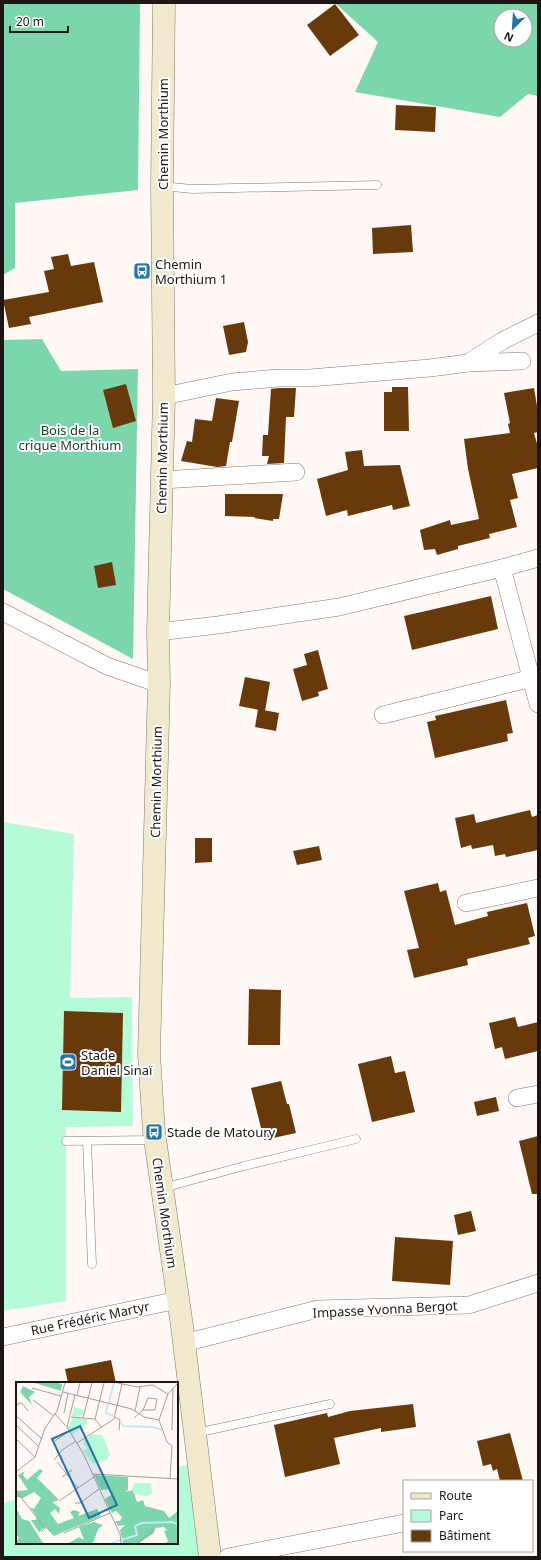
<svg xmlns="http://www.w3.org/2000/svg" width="541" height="1560" font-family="'Noto Sans',sans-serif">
  <rect width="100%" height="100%" fill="#fff8f5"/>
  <!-- green -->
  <g fill="#b5fbd8">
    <polygon points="3,822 74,834 70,998 132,997 133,1126 66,1127 66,1301 3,1311"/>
    <polygon points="192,1464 201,1557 3,1557 3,1503 17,1499 17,1543 177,1543 177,1467"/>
  </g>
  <!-- forest -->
  <g fill="#7bd7ab" fill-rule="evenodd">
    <polygon points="3,3 140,3 138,190 15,203 15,268 3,275"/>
    <path d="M335 3H538V96L528 94 500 117 355 92 378 42ZM501 16H525V40H501Z"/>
    <polygon points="42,339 61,371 138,369 133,659 3,589 3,340"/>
  </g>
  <!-- building -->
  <g fill="#68390a">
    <polygon points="335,4 359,35 330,56 307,25"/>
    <polygon points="396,105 436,107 435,132 395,130"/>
    <polygon points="411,225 413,252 373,254 372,228"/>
    <polygon points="68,254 71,266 94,262 103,302 29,317 31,324 9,328 3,300 49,292 44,271 54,269 51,257"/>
    <polygon points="244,322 248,342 246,352 229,355 223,326"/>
    <polygon points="126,384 136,421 113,428 103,390"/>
    <polygon points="392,387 408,387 409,431 384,431 384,392 392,392"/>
    <polygon points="279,388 296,388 294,417 286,417 284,463 267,464 269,456 262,456 263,435 268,435 271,389"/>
    <polygon points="534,388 538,412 538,432 534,433 538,447 538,468 512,474 518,498 510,500 517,527 489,534 490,538 458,546 458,549 437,555 435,549 424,550 420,530 450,520 451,525 479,519 468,469 464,439 510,433 508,424 510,423 504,393"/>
    <polygon points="216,398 239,401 232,442 230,442 226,466 217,467 181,461 187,441 192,442 195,419 212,421"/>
    <polygon points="362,450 364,466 400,465 410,506 393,510 392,505 348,516 347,510 326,516 317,479 348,470 345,452"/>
    <polygon points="225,494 283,494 279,519 273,519 273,521 254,518 255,517 225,516"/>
    <polygon points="112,562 116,585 98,588 94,566"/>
    <polygon points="491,596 498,629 412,650 404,616"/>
    <polygon points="318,650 328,689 318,692 319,696 302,701 293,669 307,665 304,654"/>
    <polygon points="245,677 270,682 265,711 239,706"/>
    <polygon points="506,700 513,733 507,734 508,741 435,758 427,722 436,720 435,716"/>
    <polygon points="258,709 279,713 276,731 255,727"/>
    <polygon points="530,810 532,817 538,815 538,850 506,857 505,854 495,856 493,845 472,849 471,845 461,848 455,818 474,814 476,823"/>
    <polygon points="195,838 212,838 212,862 195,863"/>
    <polygon points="319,846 322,860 297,865 293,851"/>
    <polygon points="438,883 440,892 446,890 455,925 488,916 487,912 527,903 535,936 528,938 530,944 467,959 468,965 414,978 407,950 419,948 404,891"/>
    <polygon points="249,989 281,990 280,1045 248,1045"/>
    <polygon points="64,1011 123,1013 121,1112 62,1110"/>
    <polygon points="515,1017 518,1027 538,1022 538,1051 505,1059 502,1047 495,1049 489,1023"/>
    <polygon points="391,1056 395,1073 405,1071 415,1112 372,1122 358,1064"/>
    <polygon points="281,1081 287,1104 289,1104 296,1133 264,1140 251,1088"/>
    <polygon points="496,1097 499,1111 477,1116 474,1102"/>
    <polygon points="538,1136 538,1194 532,1194 519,1141"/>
    <polygon points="471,1211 476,1231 458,1235 454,1215"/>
    <polygon points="395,1237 453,1241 450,1285 392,1281"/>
    <polygon points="111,1360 116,1383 68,1383 65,1369"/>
    <polygon points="413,1404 416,1427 381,1432 381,1428 334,1438 340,1464 285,1477 274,1425 327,1413 328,1417 350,1411"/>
    <polygon points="510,1433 523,1481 500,1481 497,1469 493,1471 491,1464 483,1466 477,1441"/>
  </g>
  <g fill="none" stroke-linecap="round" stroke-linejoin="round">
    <!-- lane casing -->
    <g stroke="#847670" stroke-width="9">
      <g id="lane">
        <polyline points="162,186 192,189 377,185"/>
        <polyline points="66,1141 154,1140"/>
        <polyline points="87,1141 92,1264"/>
        <polyline points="163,1188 244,1166 356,1139"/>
        <polyline points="196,1433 330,1404"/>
      </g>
    </g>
    <!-- street casing -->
    <g stroke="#847670" stroke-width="18">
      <g id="street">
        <polyline points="469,363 522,361"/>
        <polyline points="164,396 232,382 279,378 310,378 430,368 468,363 502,341 538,323"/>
        <polyline points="162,480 296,472"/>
        <polyline points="502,568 538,704"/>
        <polyline points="3,612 107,666 159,684"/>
        <polyline points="158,632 218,625 339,607 502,568 538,558"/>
        <polyline points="383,715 532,678"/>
        <polyline points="466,903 538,888"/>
        <polyline points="517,1098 538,1094"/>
        <polyline points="3,1337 178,1300"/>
        <polyline points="184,1343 318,1309 469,1305 538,1283"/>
        <polyline points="228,1557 404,1523"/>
      </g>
    </g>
    <!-- secondary casing -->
    <g stroke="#847670" stroke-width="23">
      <polyline id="secondary" points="164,3 162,186 164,396 158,632 159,684 149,1054 154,1132 182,1326 210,1557"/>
    </g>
    <!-- lane -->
    <use href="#lane" stroke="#fff" stroke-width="8"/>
    <!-- street -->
    <use href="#street" stroke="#fff" stroke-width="17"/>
    <!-- secondary -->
    <use href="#secondary" stroke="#f1e9ce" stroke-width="22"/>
  </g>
  <!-- icons -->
  <defs>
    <g id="bus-square" transform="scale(0.9)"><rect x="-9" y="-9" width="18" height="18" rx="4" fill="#2475a6" stroke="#fff"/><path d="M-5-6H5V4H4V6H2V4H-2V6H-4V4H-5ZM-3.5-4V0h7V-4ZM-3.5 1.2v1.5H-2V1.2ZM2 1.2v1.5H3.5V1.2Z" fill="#fff"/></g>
    <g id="stadium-square" transform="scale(0.9)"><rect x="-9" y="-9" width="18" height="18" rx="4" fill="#2475a6" stroke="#fff"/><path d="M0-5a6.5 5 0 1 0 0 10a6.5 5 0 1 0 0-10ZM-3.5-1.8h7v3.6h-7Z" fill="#fff"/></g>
  </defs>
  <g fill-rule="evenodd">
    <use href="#bus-square" x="142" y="271"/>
    <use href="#stadium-square" x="68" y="1062"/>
    <use href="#bus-square" x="154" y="1132"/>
  </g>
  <g text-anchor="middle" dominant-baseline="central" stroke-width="4" stroke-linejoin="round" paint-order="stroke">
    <!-- street labels -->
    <g font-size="13" fill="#1c1714" stroke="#fff">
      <text transform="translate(163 134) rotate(-90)">Chemin Morthium</text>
      <text transform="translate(162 458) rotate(-89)">Chemin Morthium</text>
      <text transform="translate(156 782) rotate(-89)">Chemin Morthium</text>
      <text transform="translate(165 1213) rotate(82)">Chemin Morthium</text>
      <text transform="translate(385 1309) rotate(-3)">Impasse Yvonna Bergot</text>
      <text transform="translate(90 1318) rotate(-12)">Rue Frédéric Martyr</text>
    </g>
    <!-- poi labels -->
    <g font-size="13" fill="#1c1714" stroke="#fff" text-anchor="start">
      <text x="155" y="264">Chemin<tspan x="155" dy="15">Morthium 1</tspan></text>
      <text x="81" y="1055">Stade<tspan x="81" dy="15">Daniel Sinaï</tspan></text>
      <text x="167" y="1132">Stade de Matoury</text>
    </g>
    <!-- park labels -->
    <g font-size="13" fill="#153d2b" stroke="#fff">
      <text x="70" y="430">Bois de la<tspan x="70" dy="15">crique Morthium</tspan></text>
    </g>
  </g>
  <!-- overview -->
  <g transform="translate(16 1382)">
    <rect width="162" height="162" fill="#fff8f5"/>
    <path d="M58 25 68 28 67 32 62 35 56 34ZM56 36 72 37 70 42 56 53 52 46ZM77 52 86 53 94 72 91 78 77 82 67 69 71 67 67 58ZM118 101H135L136 112 131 114 122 113 116 107Z" fill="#b5fbd8"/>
    <path d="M19 1H43L46 2 45 9ZM7 4 19 10 13 15 16 23 4 10ZM24 87 27 89 21 96 43 118 36 120 44 126 43 132 39 127 34 131 42 142 58 136 54 130 58 128 64 130 62 134 81 127 85 134 38 154 29 145 23 150 15 138H20L21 135 14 125 18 127 25 116 18 110 7 116 0 115V106L2 109 12 108 2 93 9 89 7 93 11 98ZM78 93 112 95V108L109 110 117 108 121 120 127 118 129 124 148 129 153 136 162 129V161H150L152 159 148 149 151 148 148 145 139 146 138 151 123 161H107L104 148 109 143 102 144 99 139H104L106 135 100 129 96 131 89 117 95 113V107L85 108ZM0 126 6 137 13 139 27 161H0L3 155 0 153ZM78 140 87 143 82 147 77 161H53L63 155 68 158 63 145Z" fill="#7bd7ab"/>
    <path fill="none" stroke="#c2e7f5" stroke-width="2" d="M93 20 98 1M92 22 90 31 97 34M105 41 108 44 137 45 146 48M96 161 121 153 119 144 126 141 157 140 162 143"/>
    <path fill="none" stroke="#a49e9b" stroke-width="1" d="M102 1 121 5 137 3 152 12M16 6 45 14M47 10 116 27 128 35 143 38 151 60 156 64M61 13 64 1M17 18 38 34M0 25 3 21H6L12 29M119 29 124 5M48 31 52 11M39 32 51 45 68 73 104 152 105 161M0 34 25 56M55 35 79 37M99 35 104 38 103 48M67 36 76 1M118 36 127 28 132 16 141 17 139 28H127M143 38 152 12 161 2M0 43 23 65M51 45 59 13M86 46 79 37 88 1M156 48 157 6M0 57 19 75M39 59 53 49M61 61 98 37 106 2M38 78 46 68 60 59M41 80 62 106M0 90 19 75 29 46 41 29 49 1M77 92 162 97M46 95 56 88M154 96 156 64M0 109 29 146 25 150M43 119 78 95M59 121H64L83 107M48 151 94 131M121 161 139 147"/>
    <path fill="#2475a6" fill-opacity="0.15" stroke="#2475a6" stroke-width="2" d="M64 44 101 123 73 136 36 57Z"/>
    <rect width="162" height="162" fill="none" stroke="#1c1714" stroke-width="2"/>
  </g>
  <!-- border -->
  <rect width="541" height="1560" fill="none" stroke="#1c1714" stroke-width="8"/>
  <!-- legend -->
  <rect x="403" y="1480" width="130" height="72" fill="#ffffff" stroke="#a4a2a1"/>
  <rect x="411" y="1493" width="20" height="6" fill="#f1e9ce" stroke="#a4a2a1"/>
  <text x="439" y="1500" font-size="12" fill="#1c1714">Route</text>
  <rect x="411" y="1510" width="20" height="12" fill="#b5fbd8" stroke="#a4a2a1"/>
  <text x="439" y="1520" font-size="12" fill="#1c1714">Parc</text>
  <rect x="411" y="1530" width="20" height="12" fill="#68390a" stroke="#a4a2a1"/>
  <text x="439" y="1540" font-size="12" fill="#1c1714">Bâtiment</text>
  <!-- north arrow -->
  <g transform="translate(513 28) rotate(205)"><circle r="19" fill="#ffffff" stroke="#a4a2a1"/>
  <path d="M0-3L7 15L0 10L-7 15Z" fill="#2475a6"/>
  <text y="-6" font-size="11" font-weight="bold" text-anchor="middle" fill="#1c1714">N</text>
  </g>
  <!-- scale -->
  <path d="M10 26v6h58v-6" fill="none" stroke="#1c1714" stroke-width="2"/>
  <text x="16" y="26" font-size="12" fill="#1c1714" stroke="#ffffff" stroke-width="3" paint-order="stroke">20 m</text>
</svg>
